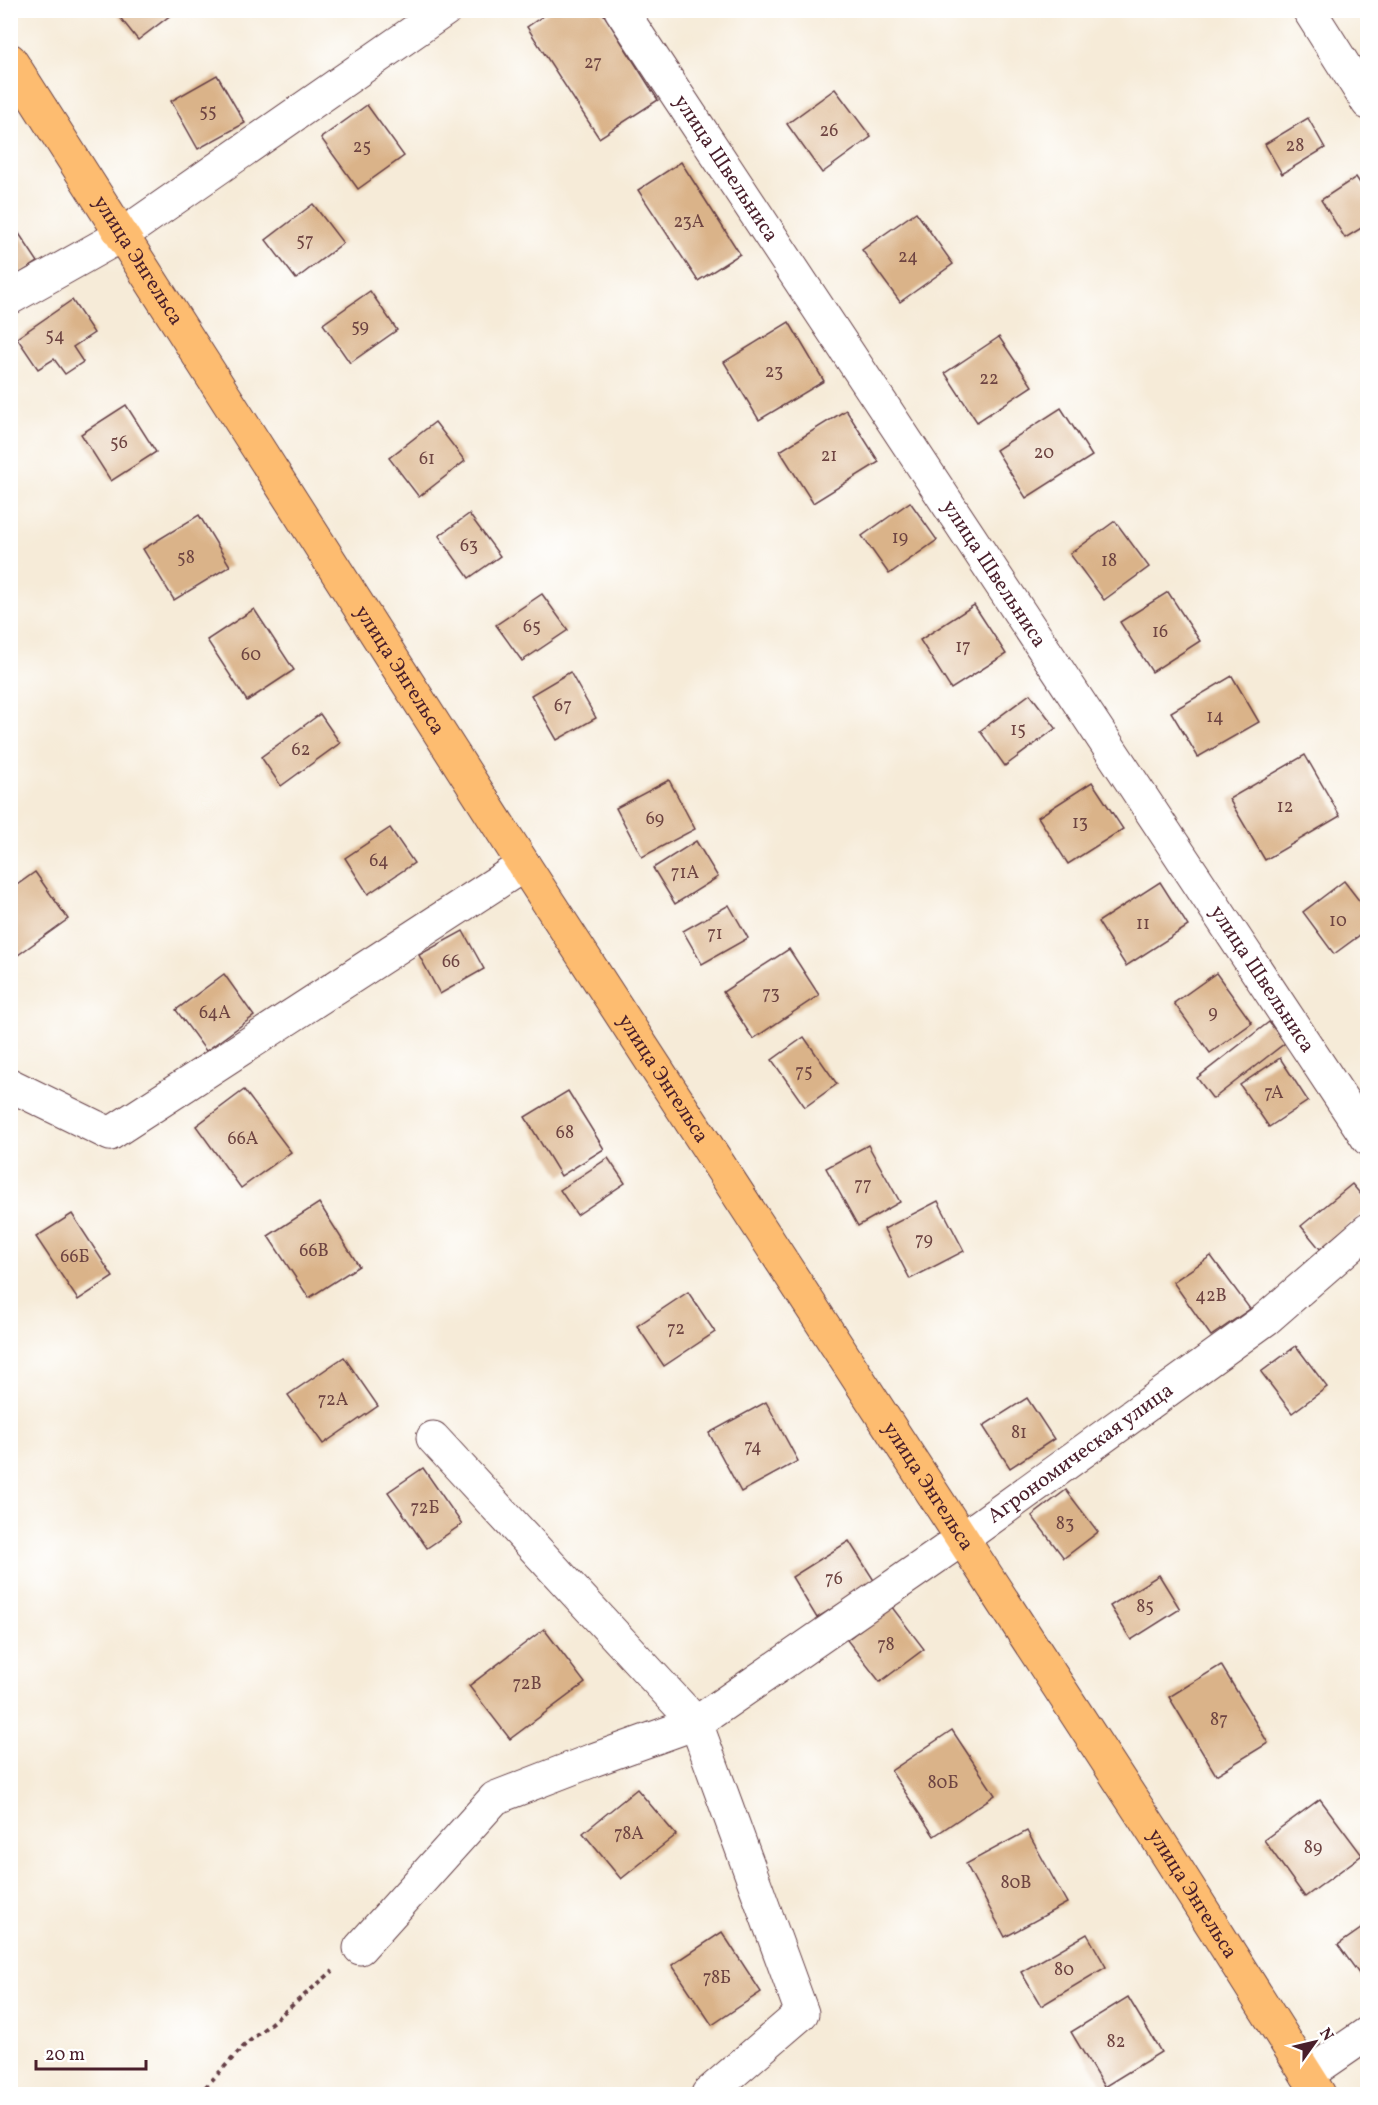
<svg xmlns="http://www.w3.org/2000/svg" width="1378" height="2105" font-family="Vollkorn,serif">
  <rect width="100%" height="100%" fill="#fff"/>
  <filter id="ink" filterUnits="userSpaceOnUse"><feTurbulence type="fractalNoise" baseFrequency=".0167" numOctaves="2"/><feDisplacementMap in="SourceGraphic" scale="12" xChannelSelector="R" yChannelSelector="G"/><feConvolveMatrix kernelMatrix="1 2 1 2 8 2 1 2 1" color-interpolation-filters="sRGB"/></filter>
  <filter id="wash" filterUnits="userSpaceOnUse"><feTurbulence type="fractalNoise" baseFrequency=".008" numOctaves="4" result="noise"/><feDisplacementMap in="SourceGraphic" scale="24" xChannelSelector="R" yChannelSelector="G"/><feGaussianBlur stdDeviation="1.35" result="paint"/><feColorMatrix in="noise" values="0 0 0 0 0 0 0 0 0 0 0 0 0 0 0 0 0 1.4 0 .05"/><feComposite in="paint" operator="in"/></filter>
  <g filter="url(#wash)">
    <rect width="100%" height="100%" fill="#f6ebd8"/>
    <g id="blocks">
      <!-- building -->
      <g fill="#dab389">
        <polygon points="114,10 169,10 172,14 138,40"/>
        <polygon points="552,10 601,10 658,100 599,138 527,27"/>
        <polygon points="217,75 245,123 198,149 171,101"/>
        <polygon points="835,89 871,137 822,173 787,124"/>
        <polygon points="367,105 404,156 358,189 321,138"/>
        <polygon points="1308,118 1325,148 1282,174 1265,144"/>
        <polygon points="681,162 740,254 698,281 638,190"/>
        <polygon points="1356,177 1368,195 1368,224 1345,238 1321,200"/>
        <polygon points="313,204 343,243 296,279 266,240"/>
        <polygon points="916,212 953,264 900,302 862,250"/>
        <polygon points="10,220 38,262 10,280"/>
        <polygon points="370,291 397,330 350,363 323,324"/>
        <polygon points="72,300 94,333 73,347 83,362 65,374 54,359 38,369 17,338"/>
        <polygon points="789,322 824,381 759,420 724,362"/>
        <polygon points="999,337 1032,386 977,422 945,373"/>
        <polygon points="126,405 156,452 111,481 81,434"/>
        <polygon points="1061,408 1092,456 1026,498 996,450"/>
        <polygon points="846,410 879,462 813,503 780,451"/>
        <polygon points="435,422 465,461 419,497 389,458"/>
        <polygon points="910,502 937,540 889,574 862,536"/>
        <polygon points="469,514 500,556 469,578 439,536"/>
        <polygon points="199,515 230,566 174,600 143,549"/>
        <polygon points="1115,521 1149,567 1104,600 1070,554"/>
        <polygon points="1168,592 1200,641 1152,672 1120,622"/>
        <polygon points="542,594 568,630 522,661 496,625"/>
        <polygon points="974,605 1006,654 951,689 920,640"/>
        <polygon points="254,609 294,670 247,701 207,640"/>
        <polygon points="570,672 596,718 557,740 531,695"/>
        <polygon points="1232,676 1259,722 1198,757 1171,712"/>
        <polygon points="1030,694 1056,728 1005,766 980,731"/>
        <polygon points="320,714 340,743 281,786 261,757"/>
        <polygon points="1305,755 1340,816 1265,860 1229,799"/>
        <polygon points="669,780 695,829 642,857 616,808"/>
        <polygon points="1092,782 1123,829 1068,864 1038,817"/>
        <polygon points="390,828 414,863 368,894 345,858"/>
        <polygon points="696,841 718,877 675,904 653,868"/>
        <polygon points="35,872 68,919 18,955 10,944 10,890"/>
        <polygon points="1344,881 1368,912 1368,929 1334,954 1303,912"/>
        <polygon points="1160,882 1188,926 1126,966 1098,922"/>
        <polygon points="729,905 748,938 702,964 683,931"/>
        <polygon points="463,931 484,969 440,994 419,955"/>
        <polygon points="789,949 819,995 753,1039 723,992"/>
        <polygon points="1216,973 1252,1023 1210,1053 1174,1003"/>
        <polygon points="224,974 254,1016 206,1051 176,1010"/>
        <polygon points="1269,1022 1285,1043 1213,1099 1197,1078"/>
        <polygon points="804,1037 837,1084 805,1107 772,1060"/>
        <polygon points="1280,1058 1308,1101 1269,1127 1240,1085"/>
        <polygon points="244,1090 291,1152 241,1188 196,1126"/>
        <polygon points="568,1091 604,1149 561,1176 525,1117"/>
        <polygon points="868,1145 900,1202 858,1226 826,1168"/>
        <polygon points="608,1158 625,1183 577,1215 560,1190"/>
        <polygon points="1352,1184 1368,1203 1368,1209 1320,1249 1301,1226"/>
        <polygon points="938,1201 964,1251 910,1279 884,1229"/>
        <polygon points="319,1203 359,1266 309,1298 268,1236"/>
        <polygon points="72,1214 113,1277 78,1300 36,1237"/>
        <polygon points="1211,1256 1250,1309 1211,1336 1173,1282"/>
        <polygon points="688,1292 715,1332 664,1366 637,1326"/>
        <polygon points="1296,1346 1327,1387 1292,1413 1261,1372"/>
        <polygon points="344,1357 378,1406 323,1444 288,1395"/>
        <polygon points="1027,1398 1054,1439 1010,1468 983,1426"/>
        <polygon points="766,1402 798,1461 741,1492 709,1433"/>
        <polygon points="423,1468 462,1524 427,1548 388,1492"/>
        <polygon points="1066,1490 1098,1532 1064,1558 1032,1516"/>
        <polygon points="849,1541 875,1582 817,1618 792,1577"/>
        <polygon points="1159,1575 1180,1609 1131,1640 1110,1606"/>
        <polygon points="891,1606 924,1649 880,1682 847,1640"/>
        <polygon points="544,1629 585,1683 510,1739 469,1686"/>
        <polygon points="1221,1665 1268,1743 1216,1775 1169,1697"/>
        <polygon points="952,1730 995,1795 934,1836 891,1771"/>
        <polygon points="637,1789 676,1835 621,1879 583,1833"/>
        <polygon points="1320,1799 1362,1855 1305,1897 1264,1840"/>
        <polygon points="1027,1831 1067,1903 1005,1937 966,1864"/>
        <polygon points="1368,1924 1368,1986 1338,1945"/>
        <polygon points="722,1932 761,1992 712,2025 672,1965"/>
        <polygon points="1087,1934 1106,1967 1041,2006 1021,1972"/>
        <polygon points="1128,1997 1161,2052 1104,2087 1071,2032"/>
      </g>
    </g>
  </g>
  <g filter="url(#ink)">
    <use href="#blocks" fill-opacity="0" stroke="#643e45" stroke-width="1.5"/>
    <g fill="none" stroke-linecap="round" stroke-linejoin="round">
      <!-- minor casing -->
      <g stroke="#643e45" stroke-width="35">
        <g id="minor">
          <path id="s1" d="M621 10 1368 1139"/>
          <polyline points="1309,10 1368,103"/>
          <polyline points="10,298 122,235 445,10"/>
          <polyline points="10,1085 110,1134 524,865"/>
          <polyline points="433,1438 696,1723 802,2013 708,2094"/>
          <path id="s2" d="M360 1948 495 1798 593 1760 696 1723 962 1539 1266 1319 1368 1230"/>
          <polyline points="1307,2075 1368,2033"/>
        </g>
      </g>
      <!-- major casing -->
      <g stroke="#643e45" stroke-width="35">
        <g id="major">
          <path id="s3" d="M10 60 524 865 1159 1841 1319 2094"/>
        </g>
      </g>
      <!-- path -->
      <polyline stroke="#643e45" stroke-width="4" stroke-dasharray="4.5 4.5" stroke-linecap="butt" points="199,2094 245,2045 333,1971"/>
      <!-- minor -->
      <use href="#minor" stroke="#fff" stroke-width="33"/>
      <!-- major -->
      <use href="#major" stroke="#fdbc70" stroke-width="33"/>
    </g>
  </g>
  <g text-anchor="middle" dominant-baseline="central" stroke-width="4.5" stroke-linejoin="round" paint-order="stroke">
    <!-- number labels -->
    <g font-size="18" fill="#6e4442">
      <text x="593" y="63">27</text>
      <text x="208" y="112">55</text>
      <text x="829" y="131">26</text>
      <text x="1295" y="146">28</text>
      <text x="362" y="147">25</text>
      <text x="689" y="222">23А</text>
      <text x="305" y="241">57</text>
      <text x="908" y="257">24</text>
      <text x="360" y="327">59</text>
      <text x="55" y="336">54</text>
      <text x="774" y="372">23</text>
      <text x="989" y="379">22</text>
      <text x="119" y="443">56</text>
      <text x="1044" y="453">20</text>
      <text x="829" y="456">21</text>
      <text x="427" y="459">61</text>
      <text x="900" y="538">19</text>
      <text x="469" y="546">63</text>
      <text x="186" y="558">58</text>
      <text x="1109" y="561">18</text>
      <text x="532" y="627">65</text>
      <text x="1160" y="632">16</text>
      <text x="963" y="647">17</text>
      <text x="251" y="655">60</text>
      <text x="563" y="706">67</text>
      <text x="1215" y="717">14</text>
      <text x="1018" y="730">15</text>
      <text x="301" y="750">62</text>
      <text x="1285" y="807">12</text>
      <text x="655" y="819">69</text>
      <text x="1080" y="823">13</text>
      <text x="379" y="861">64</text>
      <text x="685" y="873">71А</text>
      <text x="1338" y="921">10</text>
      <text x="1143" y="924">11</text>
      <text x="715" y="934">71</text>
      <text x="451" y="962">66</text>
      <text x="771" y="994">73</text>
      <text x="215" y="1013">64А</text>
      <text x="1213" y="1013">9</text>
      <text x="804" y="1072">75</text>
      <text x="1274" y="1093">7А</text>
      <text x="565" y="1133">68</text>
      <text x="243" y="1139">66А</text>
      <text x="863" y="1185">77</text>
      <text x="924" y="1240">79</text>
      <text x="314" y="1251">66В</text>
      <text x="75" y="1257">66Б</text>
      <text x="1211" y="1296">42В</text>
      <text x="676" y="1329">72</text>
      <text x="333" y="1400">72А</text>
      <text x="1019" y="1433">81</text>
      <text x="753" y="1447">74</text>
      <text x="425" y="1508">72Б</text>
      <text x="1065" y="1524">83</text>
      <text x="834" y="1579">76</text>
      <text x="1145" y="1607">85</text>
      <text x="886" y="1645">78</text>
      <text x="527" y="1684">72В</text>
      <text x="1219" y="1720">87</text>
      <text x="943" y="1783">80Б</text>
      <text x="629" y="1834">78А</text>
      <text x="1313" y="1848">89</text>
      <text x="1016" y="1883">80В</text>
      <text x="1064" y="1970">80</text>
      <text x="717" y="1978">78Б</text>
      <text x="1116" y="2042">82</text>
    </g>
    <!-- street labels -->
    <g font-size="21" fill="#4a1f2b" stroke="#fff">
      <text stroke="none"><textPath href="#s1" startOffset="190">улица Швельниса</textPath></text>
      <text stroke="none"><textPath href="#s3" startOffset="238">улица Энгельса</textPath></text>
      <text stroke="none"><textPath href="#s1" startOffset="676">улица Швельниса</textPath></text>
      <text stroke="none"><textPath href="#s3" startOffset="724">улица Энгельса</textPath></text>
      <text stroke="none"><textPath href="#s1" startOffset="1162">улица Швельниса</textPath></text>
      <text stroke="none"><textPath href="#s3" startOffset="1210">улица Энгельса</textPath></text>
      <text stroke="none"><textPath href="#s2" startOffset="886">Агрономическая улица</textPath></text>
      <text stroke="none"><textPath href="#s3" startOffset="1696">улица Энгельса</textPath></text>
      <text stroke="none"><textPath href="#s3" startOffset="2182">улица Энгельса</textPath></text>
    </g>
  </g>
  <!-- margin -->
  <rect width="1378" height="2105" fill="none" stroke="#fff" stroke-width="36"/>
  <!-- north arrow -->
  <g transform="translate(1315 2042) rotate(56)" stroke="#ffffff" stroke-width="4.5" paint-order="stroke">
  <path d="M0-4.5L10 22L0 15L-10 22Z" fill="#4a1f2b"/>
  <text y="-9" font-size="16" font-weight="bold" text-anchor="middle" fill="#4a1f2b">N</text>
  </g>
  <!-- scale -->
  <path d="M36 2060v9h110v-9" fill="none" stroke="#4a1f2b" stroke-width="3"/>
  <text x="45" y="2060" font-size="18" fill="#4a1f2b" stroke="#ffffff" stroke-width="4.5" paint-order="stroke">20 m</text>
</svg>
